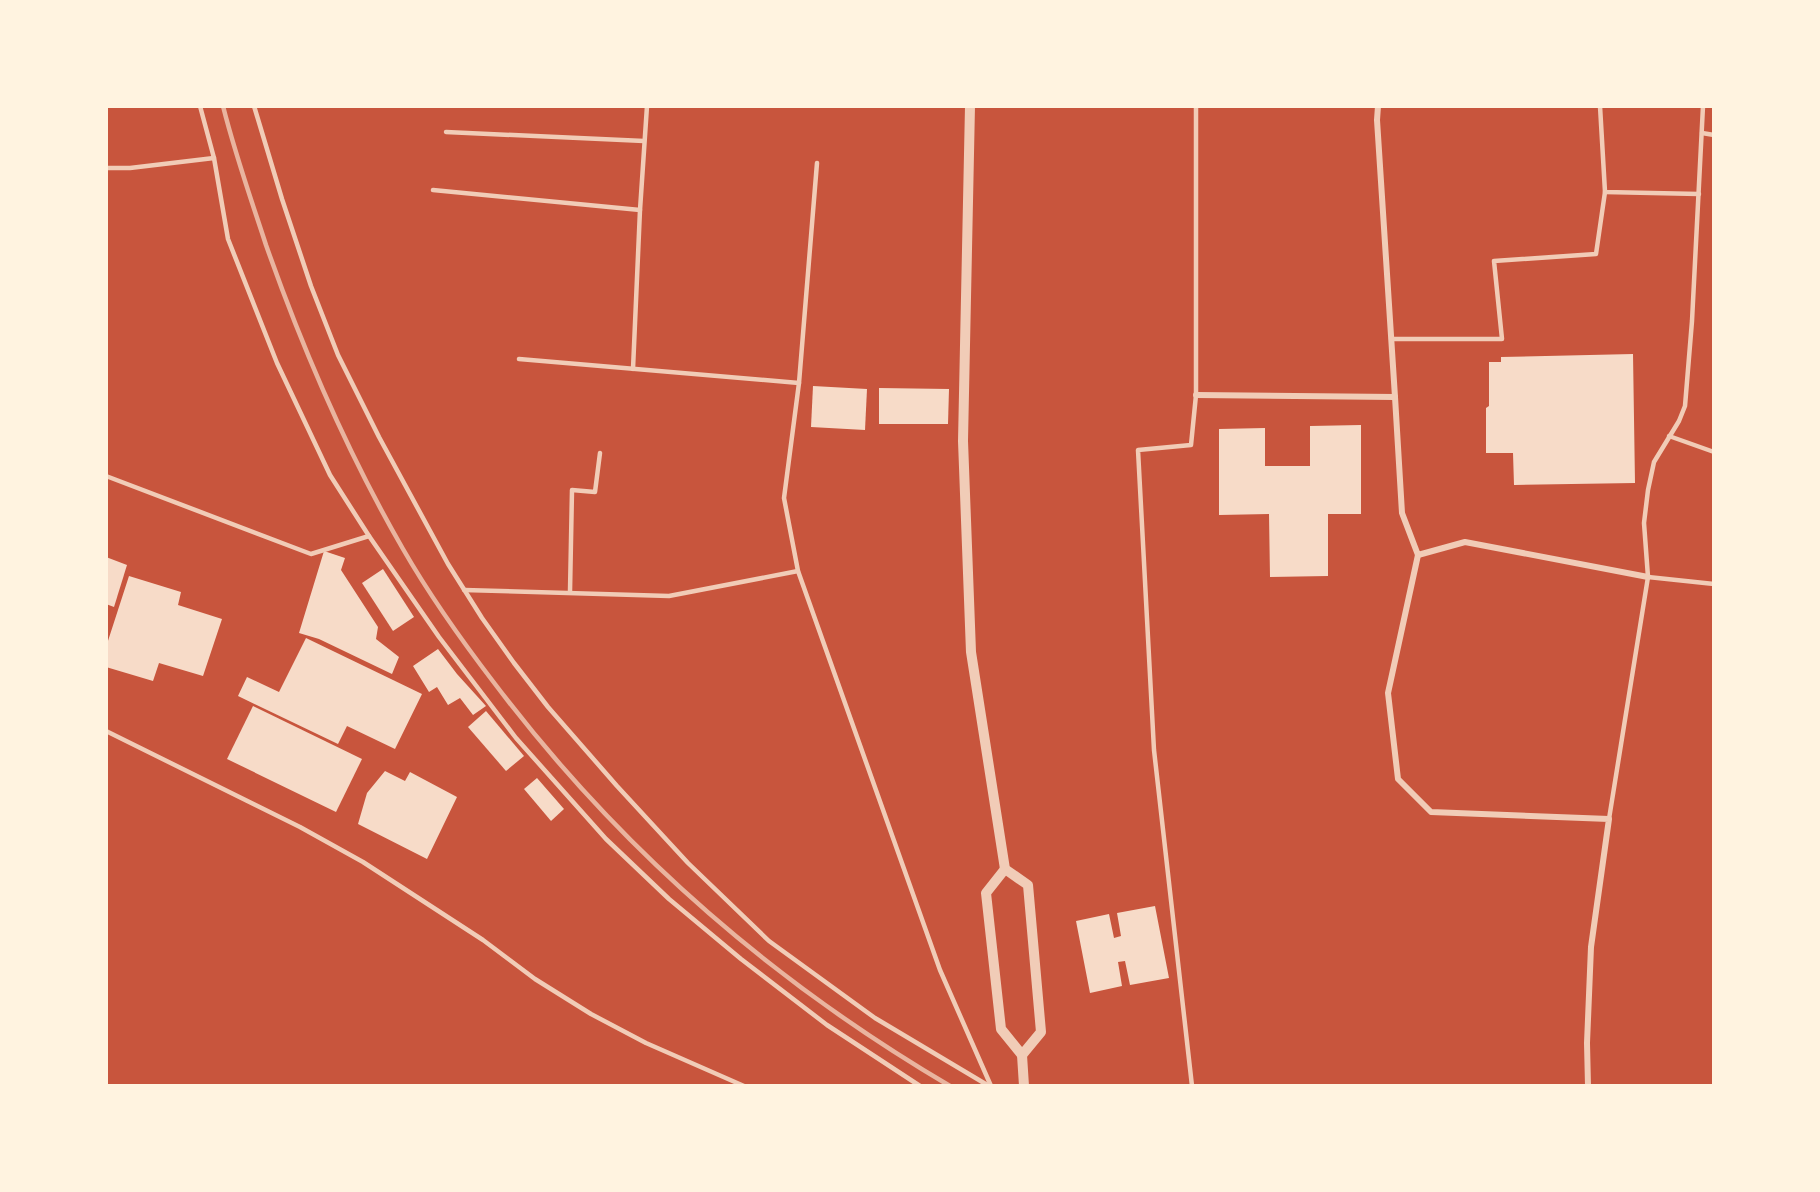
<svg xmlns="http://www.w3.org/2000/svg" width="1820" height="1192" font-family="Helvetica,sans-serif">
  <rect width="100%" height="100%" fill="#c8553d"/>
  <!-- building -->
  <g fill="#f7dbc8">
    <polygon points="1633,354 1635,483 1514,485 1513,453 1486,453 1486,408 1489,406 1489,362 1501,362 1501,357"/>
    <polygon points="813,386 867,389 865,430 811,427"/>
    <polygon points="879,388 949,389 948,424 879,424"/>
    <polygon points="1361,425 1361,514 1328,514 1328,576 1270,577 1269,514 1219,515 1219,429 1265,428 1265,466 1310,466 1310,426"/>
    <polygon points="324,551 345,558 341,570 378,627 376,639 399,657 392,674 319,639 299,633"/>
    <polygon points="106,557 127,565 114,607 106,604"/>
    <polygon points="383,569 414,617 393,631 362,583"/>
    <polygon points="129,576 181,592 178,605 222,619 203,676 159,663 153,681 106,667 106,647"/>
    <polygon points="306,638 422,694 395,749 347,726 338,744 238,696 247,677 279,692"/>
    <polygon points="438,649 457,674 486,706 473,715 460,698 448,705 437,687 429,692 413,666"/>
    <polygon points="253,706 362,759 336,812 227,759"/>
    <polygon points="486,711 524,756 506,771 468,727"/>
    <polygon points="385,771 405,781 410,772 457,797 427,859 358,824 367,793"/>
    <polygon points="537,778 564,809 551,821 524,789"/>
    <polygon points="1155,906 1169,978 1130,985 1125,961 1118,962 1122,986 1090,993 1076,921 1109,914 1114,938 1121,936 1117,913"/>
  </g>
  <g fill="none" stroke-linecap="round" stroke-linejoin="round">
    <!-- service -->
    <g stroke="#f1ccb7" stroke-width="4.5">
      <polyline points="200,106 214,158 228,239 277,363 330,475 369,536 439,637 516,738 606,839 669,899 741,959 827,1025 920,1086"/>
      <polyline points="254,106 282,199 311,286 338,355 379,437 448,564 482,618 514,663 548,707 617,786 688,863 769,941 875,1018 989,1086"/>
      <polyline points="1600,106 1605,192 1699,194"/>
      <polyline points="446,132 644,141"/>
      <polyline points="1702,133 1714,135"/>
      <polyline points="817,163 799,383 784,498 798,571 940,970 991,1086"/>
      <polyline points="106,168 130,168 214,158"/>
      <polyline points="433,190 640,210"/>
      <polyline points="1391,339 1502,339 1494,261 1596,254 1605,192"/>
      <polyline points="519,359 799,383"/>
      <polyline points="633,369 640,210 647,106"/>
      <polyline points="1669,436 1714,452"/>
      <polyline points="106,476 311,554 369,536"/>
      <polyline points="1648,577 1714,584"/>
      <polyline points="464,590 669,596 798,571"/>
      <polyline points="570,592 572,490 595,492 600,453"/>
      <polyline points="106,731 300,827 363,862 483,940 535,979 591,1014 646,1043 744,1086"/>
      <polyline points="1609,819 1648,577 1644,523 1648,490 1654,462 1679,421 1685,406 1692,321 1703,106"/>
      <polyline points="1192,1086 1154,750 1138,450 1191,445 1196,395 1196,106"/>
    </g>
    <!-- minor -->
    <g stroke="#f1ccb7" stroke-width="6">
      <polyline points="1378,106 1377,120 1395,397"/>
      <polyline points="1196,395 1395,397 1402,513 1418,555 1465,542 1648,577"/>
      <polyline points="1418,555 1388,693 1398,779 1431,812 1609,819 1591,947 1587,1043 1588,1086"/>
    </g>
    <!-- tertiary -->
    <g stroke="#f1ccb7" stroke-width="10">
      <polyline points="970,106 963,441 971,652 1005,869 1028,885 1041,1032 1022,1055"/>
      <polyline points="1005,869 986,893 1001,1029 1022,1055 1024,1086"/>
    </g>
    <!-- rail -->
    <path stroke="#e9b49f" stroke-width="4.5" d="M223 106C235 154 251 199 266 245 303 350 347 452 403 549 430 596 462 641 495 684 619 848 773 982 950 1086"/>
  </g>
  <!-- border -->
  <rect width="1820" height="1192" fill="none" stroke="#fff3e0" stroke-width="216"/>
</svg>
